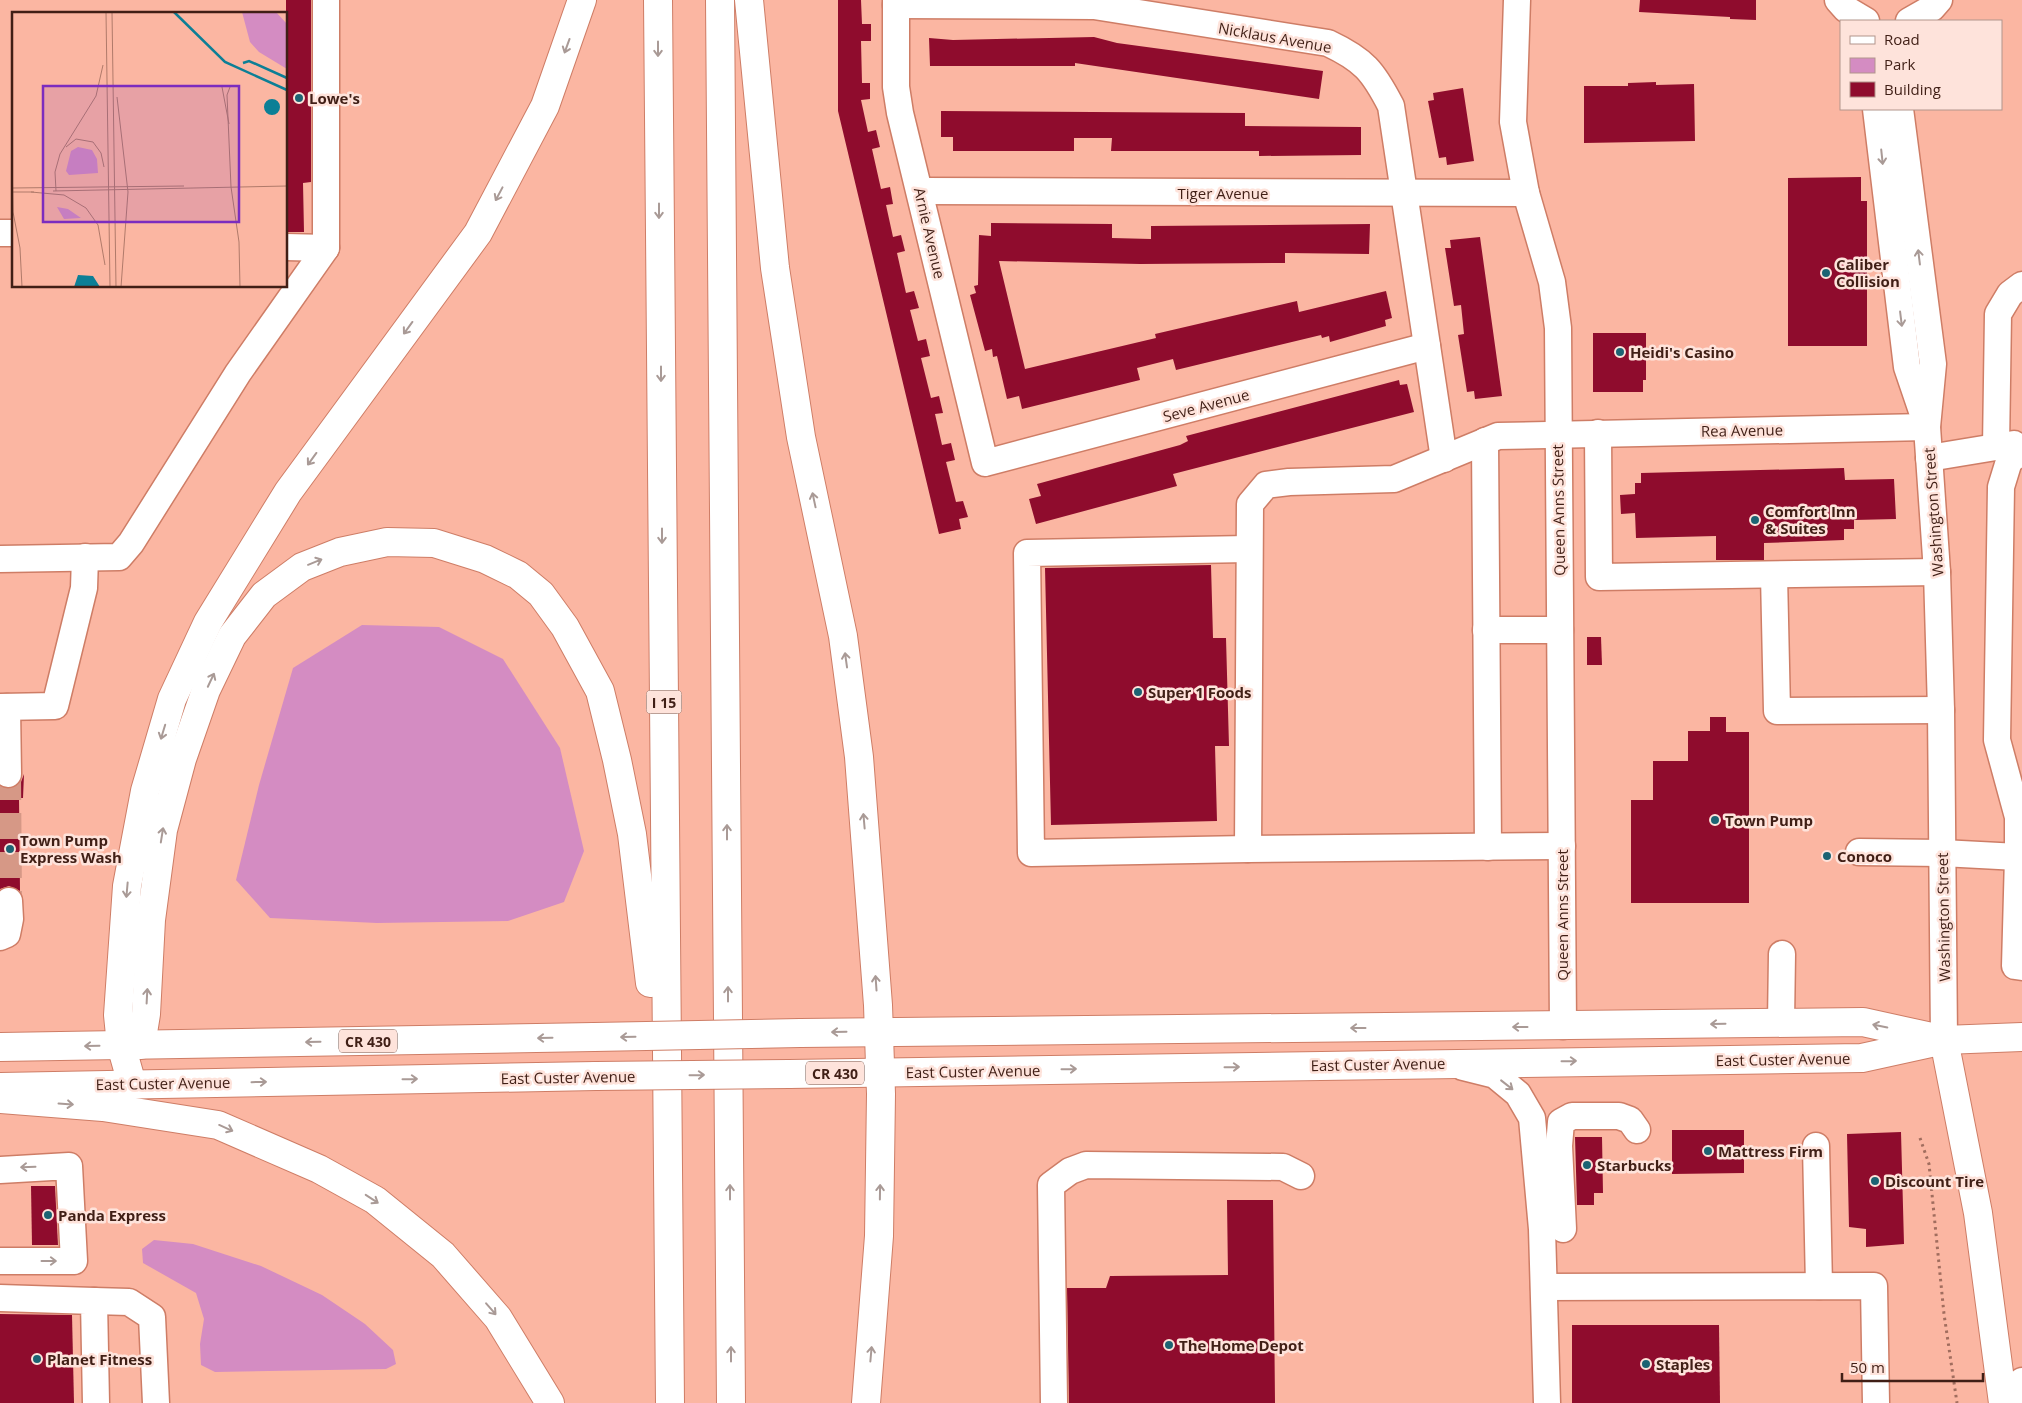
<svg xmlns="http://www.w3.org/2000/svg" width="2022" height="1403" font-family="'Open Sans',sans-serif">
  <rect width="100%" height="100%" fill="#fbb6a2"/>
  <!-- green -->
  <g fill="#d48cc2">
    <polygon points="362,625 439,627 503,659 560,748 584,851 564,902 508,921 377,923 270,918 236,880 259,785 293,668"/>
    <polygon points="154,1240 193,1244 261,1266 322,1295 365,1324 393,1350 396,1364 386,1369 215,1372 201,1365 200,1344 204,1319 196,1293 143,1263 142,1249"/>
  </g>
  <!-- building -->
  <g fill="#8f0c2d">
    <polygon points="286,0 311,0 311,182 303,183 304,232 286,232"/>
    <polygon points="838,0 861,0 862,24 871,24 871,41 861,41 862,83 870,83 870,99 861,100 868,132 876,130 880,147 872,149 881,189 890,187 893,204 886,205 893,237 901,235 905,251 897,253 906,293 914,291 919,308 910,310 918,341 926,339 930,356 921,358 931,398 939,396 943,413 935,414 942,445 951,443 955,460 946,462 956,502 963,501 968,517 959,519 961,529 939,534 838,111"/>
    <polygon points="1640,0 1756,0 1756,20 1730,19 1730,17 1639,12"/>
    <polygon points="1094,37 1117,43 1323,71 1319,99 1075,63 1075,66 930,66 929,38 953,40"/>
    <polygon points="1656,82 1656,85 1694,84 1695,141 1584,143 1584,86 1628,86 1628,83"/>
    <polygon points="1463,88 1474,161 1447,165 1446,157 1439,158 1428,101 1434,100 1433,93"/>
    <polygon points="941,111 1245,113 1245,126 1361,127 1361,155 1259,156 1259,151 1111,151 1112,138 1074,138 1074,151 953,151 953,137 941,137"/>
    <polygon points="1861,177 1861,201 1867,201 1867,346 1788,346 1788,178"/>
    <polygon points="991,223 1112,224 1112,238 1151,239 1151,226 1370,224 1369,254 1285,253 1285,263 1140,264 999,261 1025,369 1156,338 1155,334 1297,301 1299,312 1386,291 1392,318 1385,320 1386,326 1330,342 1329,336 1322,338 1321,335 1176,370 1173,359 1137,368 1140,380 1022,409 1019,396 1007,399 997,356 993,357 992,349 985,351 970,295 976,293 974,286 978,285 979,235 991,236"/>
    <polygon points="1480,237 1502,396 1475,399 1474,391 1467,392 1458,335 1464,334 1461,305 1454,306 1445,248 1451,248 1450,240"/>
    <polygon points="1593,333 1646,333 1646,380 1643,380 1643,392 1593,392"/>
    <polygon points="1399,380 1400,385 1407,384 1414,412 1173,474 1177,486 1036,524 1029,499 1041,496 1037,484 1180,445 1188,441 1186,436"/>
    <polygon points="1844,468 1845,480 1894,479 1896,519 1854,520 1854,529 1844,529 1844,540 1764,543 1764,560 1716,560 1716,536 1636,538 1635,513 1621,514 1620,495 1635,494 1635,483 1641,483 1641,473"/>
    <polygon points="1211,565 1213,638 1226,638 1229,746 1215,746 1217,821 1051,825 1045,568"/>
    <polygon points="1587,637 1601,637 1602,665 1587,665"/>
    <polygon points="1710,717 1726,717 1726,732 1749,732 1749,903 1631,903 1631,800 1653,800 1653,761 1688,761 1688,731 1710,731"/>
    <polygon points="24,774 23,798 19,798 20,891 9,886 0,889 0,787 8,789 15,787 21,782"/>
    <polygon points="1672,1130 1744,1130 1744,1173 1672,1174"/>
    <polygon points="1901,1132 1904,1244 1866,1247 1866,1229 1849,1227 1847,1134"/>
    <polygon points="1575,1137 1602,1137 1603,1193 1594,1193 1594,1205 1577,1205"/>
    <polygon points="31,1186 55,1186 58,1245 32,1245"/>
    <polygon points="1227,1200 1273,1200 1275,1403 1069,1403 1067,1288 1106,1288 1110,1276 1228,1275"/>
    <polygon points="0,1314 72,1315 74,1403 0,1403"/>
    <polygon points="1572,1325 1719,1325 1720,1403 1572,1403"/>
  </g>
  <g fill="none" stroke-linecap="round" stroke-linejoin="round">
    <!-- minor-tunnel -->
    <polyline stroke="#d69886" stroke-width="26" stroke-dasharray="26 13" stroke-linecap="butt" points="8,774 9,901"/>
    <!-- minor casing -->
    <g stroke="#ce7d66" stroke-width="29">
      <g id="minor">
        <polyline points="896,0 896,87 900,113 985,463 1427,346"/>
        <polyline points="1517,0 1513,122 1526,193 1552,282 1558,328 1563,1026"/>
        <polyline points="1838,0 1846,9 1866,21"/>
        <path d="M896 5 1094 6 1328 43C1364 60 1373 71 1391 106L1444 459"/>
        <polyline points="1909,21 1932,8 1939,0"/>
        <polyline points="1876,109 1907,367 1924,417"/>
        <polyline points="1900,109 1933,364 1927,427 1937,572 1941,710 1944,1040"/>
        <polyline points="920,191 1526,193"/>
        <polyline points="0,233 14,233"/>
        <polyline points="286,247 326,248"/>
        <polyline points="1598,433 1599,577 1937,572"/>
        <polyline points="1485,441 1488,847"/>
        <polyline points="1996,447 1998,314 2010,294 2022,285"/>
        <polyline points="1929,458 2014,444"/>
        <polyline points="0,559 119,557 131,543 238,373 326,248 326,0"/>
        <polyline points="1774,575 1777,711 1941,710"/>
        <polyline points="1486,630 1560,630"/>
        <polyline points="0,707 55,706 84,588 85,557"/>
        <polyline points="7,707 8,774"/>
        <polyline points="1562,846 1248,849 1250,504 1266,485 1289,482 1394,479 1498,436 1927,427"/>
        <polyline points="1248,849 1031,853 1027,553 1248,549"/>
        <polyline points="1859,852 1942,853 2018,857 2018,817 1997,740 2001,487 2009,461 2022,451"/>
        <polyline points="2018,857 2015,966 2022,967"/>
        <polyline points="0,937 7,934 10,919 9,901"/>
        <polyline points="1781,1023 1782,954"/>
        <polyline points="1463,1067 1495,1075 1518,1094 1532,1118 1542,1229 1547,1403"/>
        <polyline points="1816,1146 1819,1286"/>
        <polyline points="0,1170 69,1166 74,1261 0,1261"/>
        <polyline points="1563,1229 1559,1146 1561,1122 1572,1116 1619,1116 1630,1120 1637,1130"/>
        <polyline points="1544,1287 1874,1286 1876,1403"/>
        <polyline points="0,1298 94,1301 96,1403"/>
        <polyline points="94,1301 129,1302 152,1317 156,1403"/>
        <polyline points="1054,1403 1051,1185 1070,1171 1086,1165 1283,1167 1301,1176"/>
        <polyline points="2013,1403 2022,1381"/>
      </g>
    </g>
    <!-- major casing -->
    <g stroke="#ce7d66" stroke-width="30">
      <g id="major">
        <polyline points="800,1033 1863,1022 1936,1038"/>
        <polyline points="1944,1040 1978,1213 2003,1403"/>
        <polyline points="0,1047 594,1037"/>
        <polyline points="789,1074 1862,1058 1944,1040 2022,1037"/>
        <polyline points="0,1087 596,1076"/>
      </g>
    </g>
    <!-- highway casing -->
    <g stroke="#ce7d66" stroke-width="30">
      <g id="highway">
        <polyline points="658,0 670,1403"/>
        <polyline points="720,0 731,1403"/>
        <polyline points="749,0 775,268 801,437 843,636 859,757 878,1005 881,1094 879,1236 866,1403"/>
        <polyline points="141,1045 146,1014 151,920 163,830 182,759 206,690 232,636 264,595 302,567 340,552 387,542 434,543 485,559 518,575 541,594 565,627 600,691 617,760 632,834 650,983"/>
        <polyline points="132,1084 121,1045 118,1015 127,886 145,791 172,699 208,622 288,492 478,233 545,106 582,0"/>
        <polyline points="0,1099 103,1107 218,1125 319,1169 375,1200 443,1255 498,1318 550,1403"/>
      </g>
    </g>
    <!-- path -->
    <polyline stroke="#a16d5e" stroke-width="3" stroke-dasharray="2.5 4" stroke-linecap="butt" points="1920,1138 1929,1164 1944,1314 1957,1403"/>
    <!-- minor -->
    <use href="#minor" stroke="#fff" stroke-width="26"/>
    <!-- major -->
    <use href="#major" stroke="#fff" stroke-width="28"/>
    <!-- highway -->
    <use href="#highway" stroke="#fff" stroke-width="28"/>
    <!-- major-bridge casing -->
    <g stroke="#ce7d66" stroke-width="30" stroke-linecap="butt">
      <g id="major-bridge">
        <polyline points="594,1037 800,1033"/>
        <polyline points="596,1076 789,1074"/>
      </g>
    </g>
    <!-- major-bridge -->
    <use href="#major-bridge" stroke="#fff" stroke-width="28"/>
  </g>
  <!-- one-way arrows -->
  <defs><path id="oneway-shaft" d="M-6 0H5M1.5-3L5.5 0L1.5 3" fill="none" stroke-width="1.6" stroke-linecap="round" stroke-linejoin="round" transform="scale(1.25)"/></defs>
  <g stroke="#a99a96">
    <use href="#oneway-shaft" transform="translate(567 46) rotate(110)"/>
    <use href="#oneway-shaft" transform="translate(658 49) rotate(90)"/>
    <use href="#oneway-shaft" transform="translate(1882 157) rotate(84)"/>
    <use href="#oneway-shaft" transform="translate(499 194) rotate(118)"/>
    <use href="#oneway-shaft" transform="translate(659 211) rotate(90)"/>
    <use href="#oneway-shaft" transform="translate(1919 257) rotate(-97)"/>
    <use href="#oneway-shaft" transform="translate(1901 319) rotate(83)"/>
    <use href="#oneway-shaft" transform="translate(408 328) rotate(126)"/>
    <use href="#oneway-shaft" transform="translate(661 374) rotate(90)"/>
    <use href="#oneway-shaft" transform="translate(312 459) rotate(126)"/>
    <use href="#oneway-shaft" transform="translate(814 500) rotate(-102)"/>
    <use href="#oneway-shaft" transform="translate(662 536) rotate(90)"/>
    <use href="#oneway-shaft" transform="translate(315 562) rotate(-22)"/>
    <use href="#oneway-shaft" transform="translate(846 660) rotate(-98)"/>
    <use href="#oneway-shaft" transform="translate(211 680) rotate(-65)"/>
    <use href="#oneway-shaft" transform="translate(163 732) rotate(107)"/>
    <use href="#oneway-shaft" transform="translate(864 821) rotate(-95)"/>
    <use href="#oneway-shaft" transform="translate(727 832) rotate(-90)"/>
    <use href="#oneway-shaft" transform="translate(162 835) rotate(-81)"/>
    <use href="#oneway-shaft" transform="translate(127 890) rotate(95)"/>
    <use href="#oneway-shaft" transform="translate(876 983) rotate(-94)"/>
    <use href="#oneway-shaft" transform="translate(728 994) rotate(-90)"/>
    <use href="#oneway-shaft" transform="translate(147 996) rotate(-87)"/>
    <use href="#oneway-shaft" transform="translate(1718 1024) rotate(179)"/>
    <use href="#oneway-shaft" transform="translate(1880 1026) rotate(-168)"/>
    <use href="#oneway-shaft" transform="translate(1520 1027) rotate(180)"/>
    <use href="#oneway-shaft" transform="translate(1358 1028) rotate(180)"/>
    <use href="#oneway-shaft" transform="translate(839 1032) rotate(179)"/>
    <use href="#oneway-shaft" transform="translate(628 1037) rotate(179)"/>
    <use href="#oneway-shaft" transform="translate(545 1038) rotate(179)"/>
    <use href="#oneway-shaft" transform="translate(313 1042) rotate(179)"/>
    <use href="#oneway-shaft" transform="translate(92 1046) rotate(179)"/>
    <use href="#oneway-shaft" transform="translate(1569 1061) rotate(-1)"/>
    <use href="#oneway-shaft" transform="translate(1232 1067) rotate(-1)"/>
    <use href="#oneway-shaft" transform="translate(1069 1069) rotate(-1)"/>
    <use href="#oneway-shaft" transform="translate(697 1075) rotate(-1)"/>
    <use href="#oneway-shaft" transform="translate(410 1079) rotate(-1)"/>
    <use href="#oneway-shaft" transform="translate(259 1082) rotate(-1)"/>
    <use href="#oneway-shaft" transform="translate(1507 1085) rotate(38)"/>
    <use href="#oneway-shaft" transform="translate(66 1104) rotate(4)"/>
    <use href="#oneway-shaft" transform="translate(226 1128) rotate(24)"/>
    <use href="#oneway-shaft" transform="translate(28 1167) rotate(178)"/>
    <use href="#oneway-shaft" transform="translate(730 1192) rotate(-90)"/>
    <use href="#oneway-shaft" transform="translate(880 1192) rotate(-89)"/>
    <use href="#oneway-shaft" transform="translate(372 1199) rotate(33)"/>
    <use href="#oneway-shaft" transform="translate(49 1261)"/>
    <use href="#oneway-shaft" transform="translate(491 1309) rotate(49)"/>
    <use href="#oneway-shaft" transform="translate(731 1354) rotate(-90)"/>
    <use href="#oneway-shaft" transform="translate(871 1354) rotate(-85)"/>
  </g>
  <!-- markers -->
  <g fill="#1c6373" stroke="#fee3db" stroke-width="2">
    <circle cx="299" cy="98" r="5"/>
    <circle cx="1826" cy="273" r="5"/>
    <circle cx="1620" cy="352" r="5"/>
    <circle cx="1755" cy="520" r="5"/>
    <circle cx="1138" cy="692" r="5"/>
    <circle cx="1715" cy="820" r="5"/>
    <circle cx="10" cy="849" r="5"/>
    <circle cx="1827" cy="856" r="5"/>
    <circle cx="1708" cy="1151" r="5"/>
    <circle cx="1587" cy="1165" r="5"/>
    <circle cx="1875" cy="1181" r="5"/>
    <circle cx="48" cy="1215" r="5"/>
    <circle cx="1169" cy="1345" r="5"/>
    <circle cx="37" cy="1359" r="5"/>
    <circle cx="1646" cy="1364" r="5"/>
  </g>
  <g text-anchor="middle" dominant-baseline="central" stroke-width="5" stroke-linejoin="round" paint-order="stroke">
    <!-- shield labels -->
    <g fill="#fee3db" stroke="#795a51" stroke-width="1">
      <rect x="646.5" y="690.5" width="35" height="23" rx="4"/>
      <rect x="339" y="1029.5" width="58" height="23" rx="4"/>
      <rect x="806" y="1061.5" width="58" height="23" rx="4"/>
    </g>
    <g font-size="14" font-weight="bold" fill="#401f16">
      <text x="664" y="702">I 15</text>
      <text x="368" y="1041">CR 430</text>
      <text x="835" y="1073">CR 430</text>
    </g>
    <!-- street labels -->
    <g font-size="15" fill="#401f16" stroke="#fee3db">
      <text transform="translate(1275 37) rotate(10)">Nicklaus Avenue</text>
      <text x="1223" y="193">Tiger Avenue</text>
      <text transform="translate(930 233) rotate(77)">Arnie Avenue</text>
      <text transform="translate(1206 405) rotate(-15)">Seve Avenue</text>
      <text transform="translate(1742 430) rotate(-1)">Rea Avenue</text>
      <text transform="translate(1558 510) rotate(-91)">Queen Anns Street</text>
      <text transform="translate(1933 512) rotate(-94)">Washington Street</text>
      <text transform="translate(1562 915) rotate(-90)">Queen Anns Street</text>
      <text transform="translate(1943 917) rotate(-91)">Washington Street</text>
      <text transform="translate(1783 1059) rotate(-1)">East Custer Avenue</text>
      <text transform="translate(1378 1064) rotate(-1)">East Custer Avenue</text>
      <text transform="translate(973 1071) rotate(-1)">East Custer Avenue</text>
      <text transform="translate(568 1077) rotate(-1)">East Custer Avenue</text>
      <text transform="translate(163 1083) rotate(-1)">East Custer Avenue</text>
    </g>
    <!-- poi labels -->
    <g font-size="15" font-weight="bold" fill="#401f16" stroke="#fee3db" text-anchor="start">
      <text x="309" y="98">Lowe's</text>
      <text x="1836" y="264">Caliber<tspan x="1836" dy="17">Collision</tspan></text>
      <text x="1630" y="352">Heidi's Casino</text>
      <text x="1765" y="511">Comfort Inn<tspan x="1765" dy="17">&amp; Suites</tspan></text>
      <text x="1148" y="692">Super 1 Foods</text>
      <text x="1725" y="820">Town Pump</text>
      <text x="20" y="840">Town Pump<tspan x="20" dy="17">Express Wash</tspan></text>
      <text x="1837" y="856">Conoco</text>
      <text x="1718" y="1151">Mattress Firm</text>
      <text x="1597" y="1165">Starbucks</text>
      <text x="1885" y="1181">Discount Tire</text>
      <text x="58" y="1215">Panda Express</text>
      <text x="1179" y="1345">The Home Depot</text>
      <text x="47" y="1359">Planet Fitness</text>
      <text x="1656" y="1364">Staples</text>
    </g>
  </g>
  <!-- overview -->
  <g transform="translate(12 12)">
    <rect width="275" height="275" fill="#fbb6a2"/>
    <path d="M230 0H264L275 12V57L247 40 238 30ZM66 135 80 138 85 147 86 161 57 163 54 159 59 139ZM45 195 56 197 69 206 52 207Z" fill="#d48cc2"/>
    <path d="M252 95a8 8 0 1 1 16 0a8 8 0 1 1-16 0ZM66 263 81 264 88 275H62Z" fill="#0c7f96"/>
    <path fill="none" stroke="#0c7f96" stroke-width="2.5" d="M162 0 213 50 275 78M231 51 237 49 275 66"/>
    <path fill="none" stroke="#b07a6a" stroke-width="1" d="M94 0 98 275M100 0 104 275M210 75 217 112M218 75 215 83 219 175M105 85 116 180 109 275M54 135 64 127 81 130 89 141 92 155M0 141 1 200 8 236 10 275M219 175 227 230 228 275M0 176 172 174M41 179 275 174M44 179 43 160 48 142 84 84 91 53M0 180H22M19 180 52 183 74 196 86 213 93 253"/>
    <path fill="#7b2cbf" fill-opacity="0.15" stroke="#7b2cbf" stroke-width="2.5" d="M31 74H227V210H31Z"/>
    <rect width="275" height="275" fill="none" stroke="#401f16" stroke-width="2.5"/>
  </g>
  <!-- legend -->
  <rect x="1840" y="20" width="162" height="90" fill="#fee3db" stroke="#b2958c"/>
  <rect x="1850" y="36" width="25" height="8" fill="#ffffff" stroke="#b2958c"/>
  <text x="1884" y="45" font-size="15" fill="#401f16">Road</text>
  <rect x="1850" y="58" width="25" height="15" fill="#d48cc2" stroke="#b2958c"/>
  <text x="1884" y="70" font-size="15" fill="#401f16">Park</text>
  <rect x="1850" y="82" width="25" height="15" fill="#8f0c2d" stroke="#b2958c"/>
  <text x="1884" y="95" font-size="15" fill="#401f16">Building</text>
  <!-- scale -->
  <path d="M1842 1373v8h141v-8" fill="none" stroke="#401f16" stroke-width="2.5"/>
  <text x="1850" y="1373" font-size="15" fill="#401f16" stroke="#fee3db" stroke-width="4" paint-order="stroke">50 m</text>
</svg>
